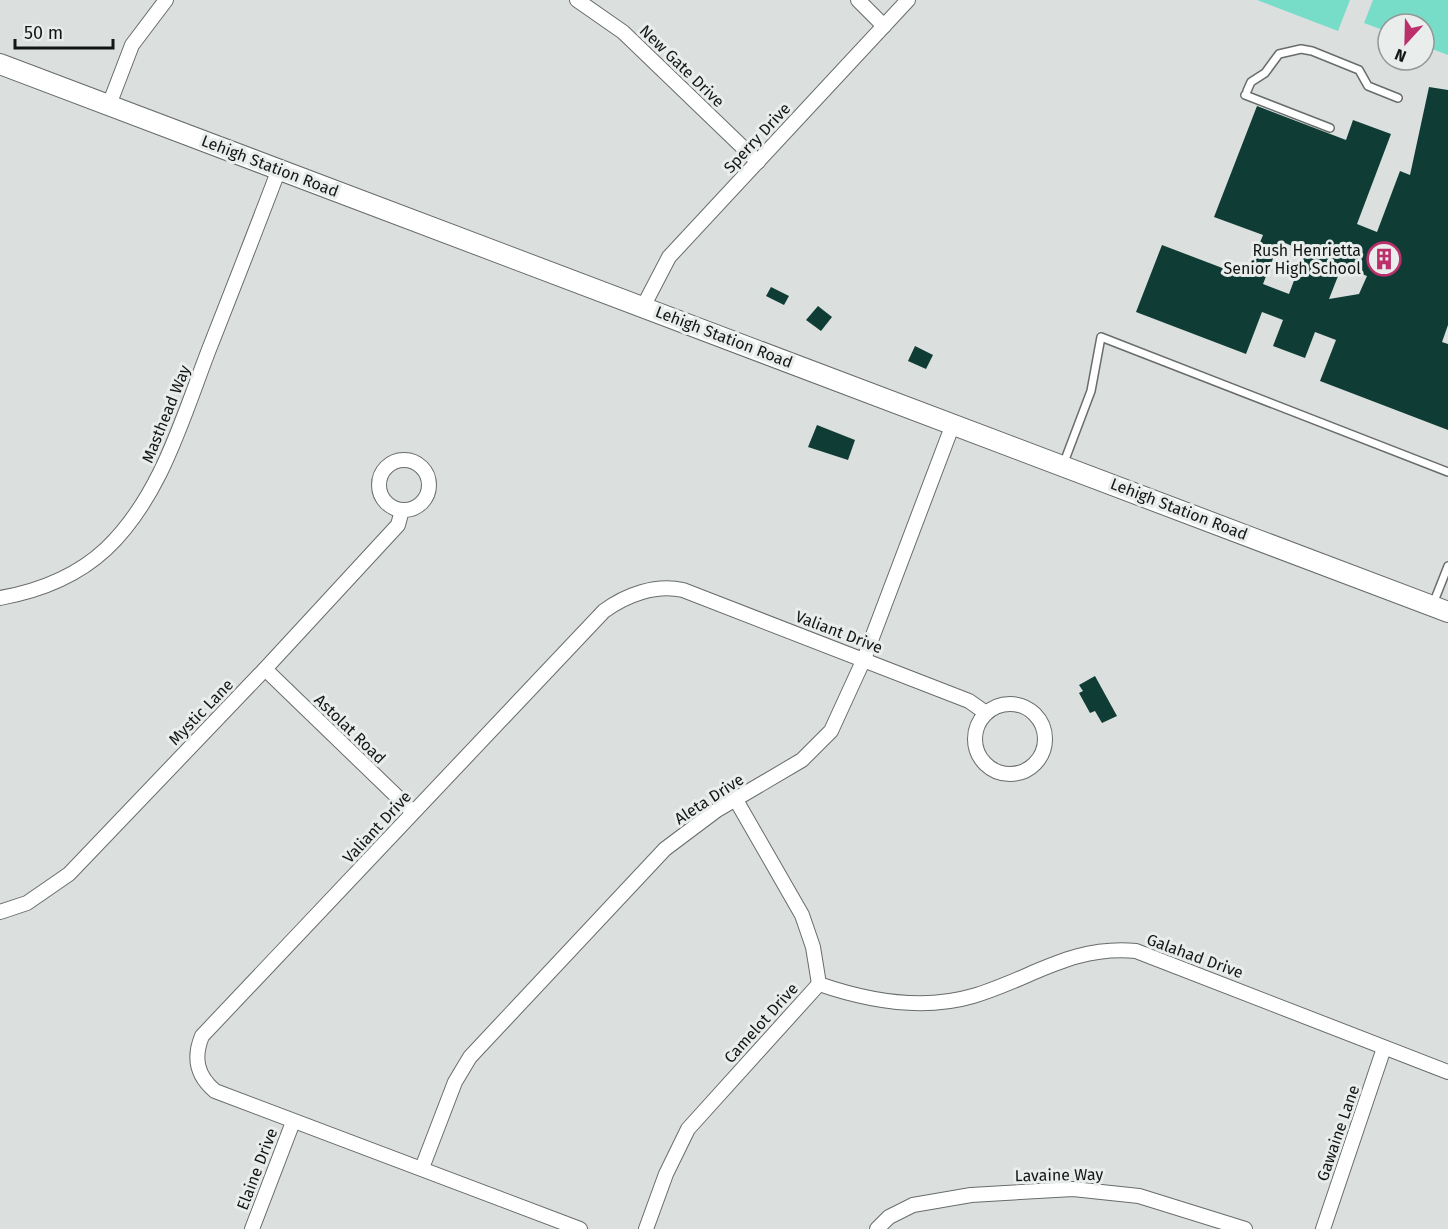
<svg xmlns="http://www.w3.org/2000/svg" width="1448" height="1229" font-family="'Fira Sans',sans-serif">
  <rect width="100%" height="100%" fill="#dbe0df"/>
  <!-- green -->
  <g fill="#77ddc9">
    <polygon points="1257,0 1350,0 1338,31"/>
    <polygon points="1373,0 1448,0 1448,55 1424,46 1424,24 1388,24 1388,32 1364,23"/>
  </g>
  <!-- building -->
  <g fill="#0f3d35" fill-rule="evenodd">
    <path d="M1429 87 1448 90V325L1442 342 1448 344V430L1320 381 1336 340 1315 332 1305 358 1273 346 1283 320 1262 312 1246 354 1136 312 1162 245 1246 277 1263 235 1214 217 1257 106 1346 140 1353 120 1391 134 1357 224 1377 232 1400 171 1410 175ZM1280 241 1305 251 1289 294 1263 284ZM1342 266 1367 276 1359 294 1329 299Z"/>
    <polygon points="771,287 789,296 784,305 766,296"/>
    <polygon points="818,306 832,317 821,331 806,320"/>
    <polygon points="915,346 933,355 926,369 908,361"/>
    <polygon points="817,425 855,440 848,460 808,447"/>
    <polygon points="1095,676 1117,716 1102,723 1095,711 1090,713 1079,693 1083,691 1079,685"/>
  </g>
  <g fill="none" stroke-linecap="round" stroke-linejoin="round">
    <!-- lane casing -->
    <g stroke="#686c6b" stroke-width="10">
      <g id="lane">
        <polyline points="1247,91 1251,82 1265,73 1279,54 1301,49 1312,51 1359,70 1368,86 1398,98"/>
        <polyline points="1245,95 1330,128"/>
        <polyline points="1063,465 1091,391 1101,337 1448,472"/>
        <polyline points="1433,604 1448,566"/>
      </g>
    </g>
    <!-- street casing -->
    <g stroke="#686c6b" stroke-width="16">
      <g id="street">
        <polyline points="577,0 623,32 758,162"/>
        <polyline points="858,0 884,26"/>
        <polyline points="109,105 132,45 166,0"/>
        <polyline points="643,307 669,257 908,0"/>
        <circle cx="404" cy="485" r="25"/>
        <path d="M0 598C39 591 76 577 106 549 160 498 182 420 208 352 232 291 256 230 279 169"/>
        <polyline points="265,669 413,812"/>
        <circle cx="1010" cy="739" r="35"/>
        <polyline points="736,800 802,915 813,947 819,984"/>
        <polyline points="0,912 27,903 69,874 265,669 398,525 402,510"/>
        <path d="M819 984C868 1001 922 1011 973 996 1031 979 1071 945 1136 951L1448 1072"/>
        <polyline points="422,1168 455,1082 470,1057 665,849 717,810 802,760 831,731 864,659 953,424"/>
        <polyline points="252,1229 293,1122"/>
        <path d="M580 1229 215 1091C197 1076 193 1058 202 1036L604 611C626 595 655 584 683 590L969 701 986 713"/>
        <polyline points="646,1229 666,1174 688,1129 819,984"/>
        <polyline points="877,1229 889,1217 913,1205 971,1195 1073,1189 1139,1196 1245,1229"/>
        <polyline points="1323,1229 1384,1048"/>
      </g>
    </g>
    <!-- secondary casing -->
    <g stroke="#686c6b" stroke-width="22">
      <polyline id="secondary" points="0,64 1448,612"/>
    </g>
    <!-- lane -->
    <use href="#lane" stroke="#fff" stroke-width="7"/>
    <!-- street -->
    <use href="#street" stroke="#fff" stroke-width="14"/>
    <!-- secondary -->
    <use href="#secondary" stroke="#fff" stroke-width="20"/>
  </g>
  <!-- icons -->
  <defs>
    <g id="building-ring" transform="scale(1.725)"><circle r="9.5" fill="#e9edec" stroke="#bb306b" stroke-width="1.5"/><path d="M-4-6H4V6H1V3H-1V6H-4ZM-2.5-4.3h1.7v1.8h-1.7ZM.8-4.3h1.7v1.8H.8ZM-2.5-1h1.7V.8h-1.7ZM.8-1h1.7V.8H.8Z" fill="#bb306b"/></g>
  </defs>
  <g fill-rule="evenodd">
    <use href="#building-ring" x="1384" y="259"/>
  </g>
  <g text-anchor="middle" dominant-baseline="central" stroke-width="6" stroke-linejoin="round" paint-order="stroke">
    <!-- street labels -->
    <g font-size="16" fill="#141515" stroke="#e9edec">
      <text transform="translate(682 66) rotate(44)">New Gate Drive</text>
      <text transform="translate(757 138) rotate(-47)">Sperry Drive</text>
      <text transform="translate(270 166) rotate(21)">Lehigh Station Road</text>
      <text transform="translate(724 337) rotate(21)">Lehigh Station Road</text>
      <text transform="translate(166 414) rotate(-68)">Masthead Way</text>
      <text transform="translate(1179 509) rotate(21)">Lehigh Station Road</text>
      <text transform="translate(839 632) rotate(21)">Valiant Drive</text>
      <text transform="translate(201 712) rotate(-46)">Mystic Lane</text>
      <text transform="translate(350 729) rotate(44)">Astolat Road</text>
      <text transform="translate(709 799) rotate(-33)">Aleta Drive</text>
      <text transform="translate(377 827) rotate(-47)">Valiant Drive</text>
      <text transform="translate(1195 956) rotate(20)">Galahad Drive</text>
      <text transform="translate(761 1023) rotate(-48)">Camelot Drive</text>
      <text transform="translate(1338 1133) rotate(-71)">Gawaine Lane</text>
      <text transform="translate(257 1169) rotate(-69)">Elaine Drive</text>
      <text transform="translate(1059 1175) rotate(-1)">Lavaine Way</text>
    </g>
    <!-- poi labels -->
    <g font-size="16" fill="#141515" stroke="#e9edec" text-anchor="end">
      <text x="1361" y="250">Rush Henrietta<tspan x="1361" dy="18">Senior High School</tspan></text>
    </g>
  </g>
  <!-- north arrow -->
  <g transform="translate(1406 42) rotate(202)"><circle r="28" fill="#e9edec" stroke="#949796" stroke-width="1.5"/>
  <path d="M0-4.5L10 22L0 15L-10 22Z" fill="#bb306b"/>
  <text y="-9" font-size="16" font-weight="bold" text-anchor="middle" fill="#141515">N</text>
  </g>
  <!-- scale -->
  <path d="M15 39v9h98v-9" fill="none" stroke="#141515" stroke-width="3"/>
  <text x="24" y="39" font-size="18" fill="#141515" stroke="#e9edec" stroke-width="4.5" paint-order="stroke">50 m</text>
</svg>
